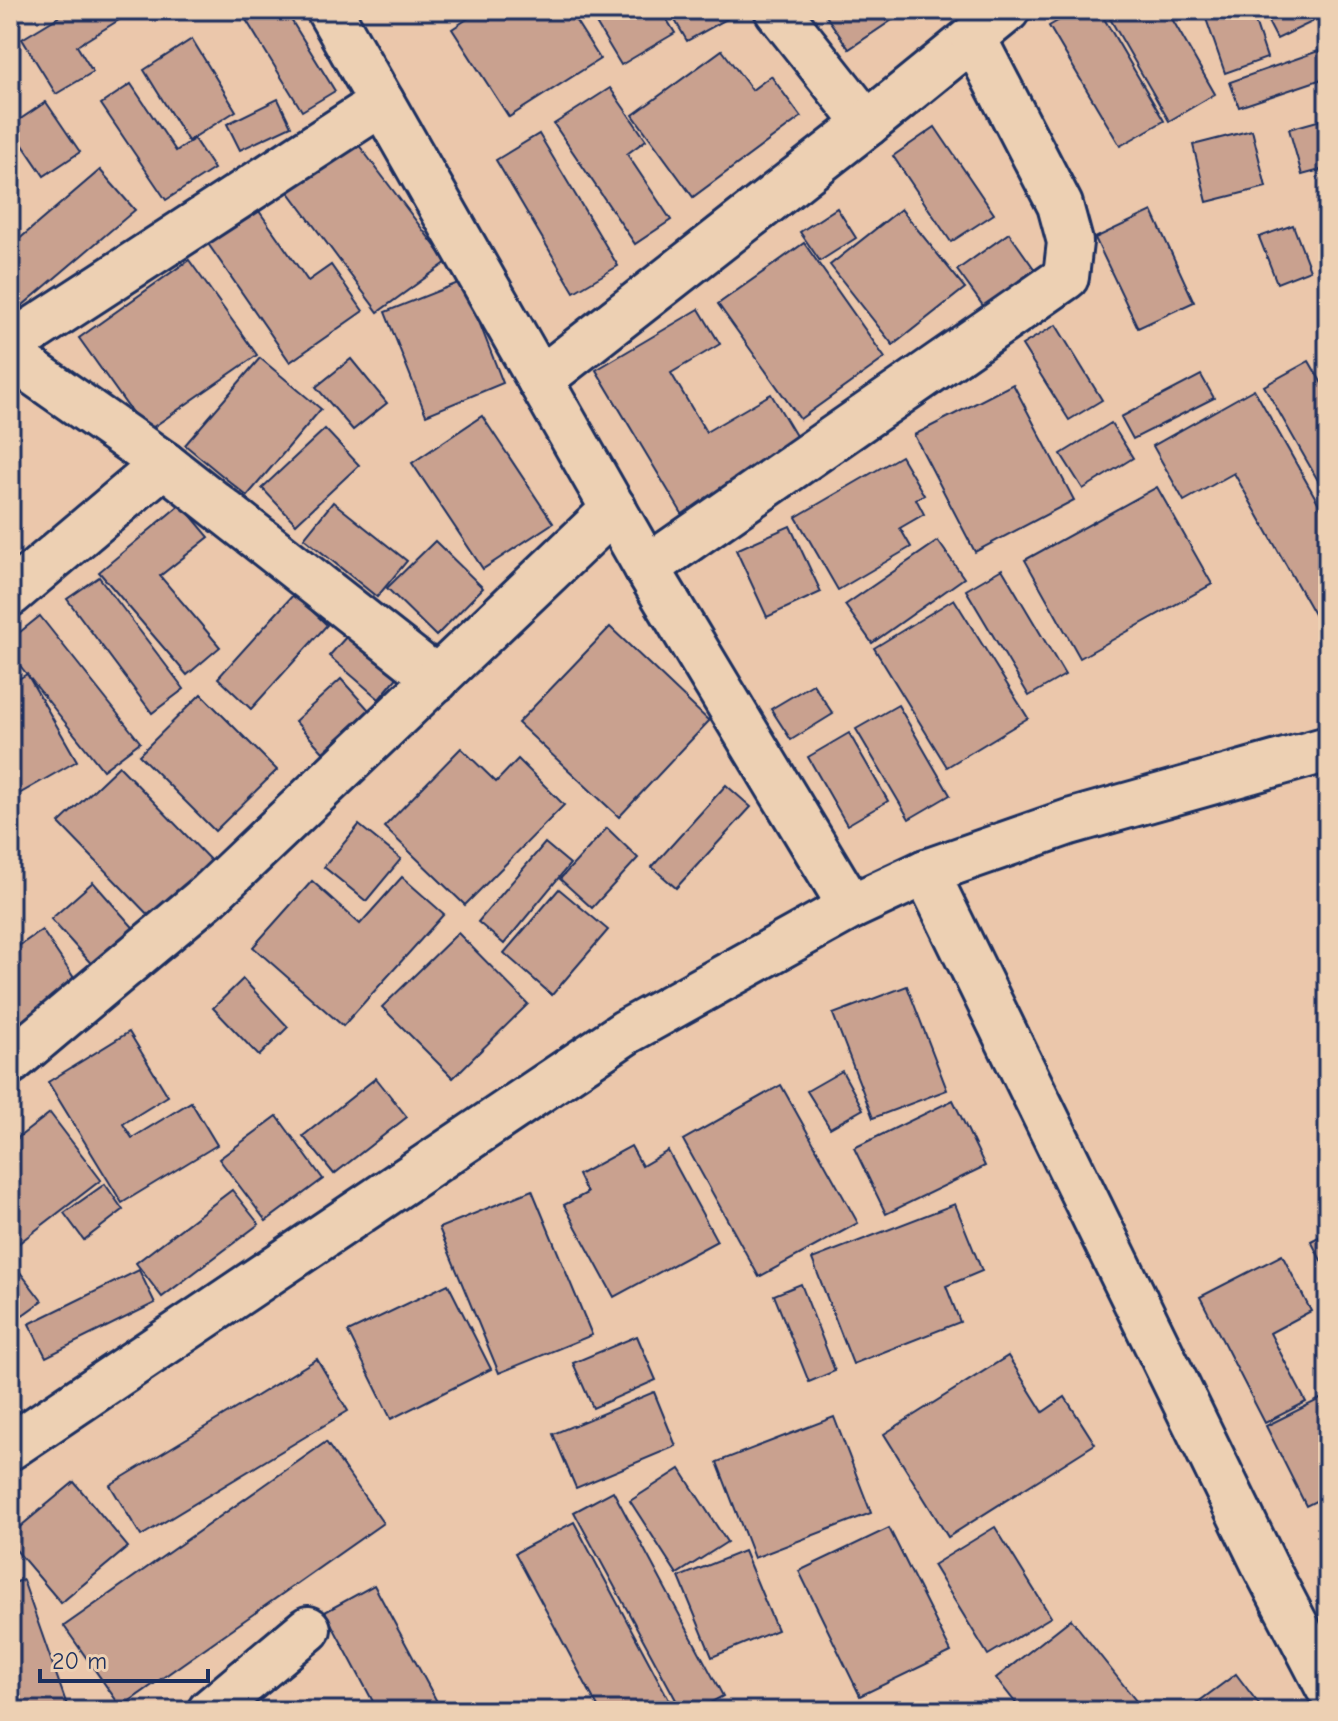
<svg xmlns="http://www.w3.org/2000/svg" width="1338" height="1721" font-family="'Comic Neue',sans-serif">
  <rect width="100%" height="100%" fill="#ebc7ab"/>
  <filter id="ink" filterUnits="userSpaceOnUse"><feTurbulence type="fractalNoise" baseFrequency=".0125" numOctaves="2"/><feDisplacementMap in="SourceGraphic" scale="16" xChannelSelector="R" yChannelSelector="G"/><feConvolveMatrix kernelMatrix="1 2 1 2 8 2 1 2 1" color-interpolation-filters="sRGB"/></filter>
  <g filter="url(#ink)">
    <!-- building -->
    <g fill="#c9a18f" stroke="#1b2f5e" stroke-width="2">
      <polygon points="70,10 135,10 77,46 93,72 56,94 22,39"/>
      <polygon points="240,10 285,10 335,91 302,111"/>
      <polygon points="481,10 569,10 600,59 509,117 452,29"/>
      <polygon points="588,10 661,10 675,33 621,65"/>
      <polygon points="669,10 733,10 736,14 687,41"/>
      <polygon points="822,10 907,10 849,49"/>
      <polygon points="1077,10 1099,10 1164,121 1120,146 1049,26"/>
      <polygon points="1105,10 1167,10 1215,94 1169,121"/>
      <polygon points="1203,10 1251,10 1267,58 1225,73"/>
      <polygon points="1262,10 1307,10 1312,22 1277,39"/>
      <polygon points="192,39 236,111 188,141 144,70"/>
      <polygon points="1324,49 1328,61 1328,77 1239,107 1230,82"/>
      <polygon points="722,50 752,90 771,76 801,117 693,197 633,115"/>
      <polygon points="131,84 176,151 194,139 214,169 166,200 101,104"/>
      <polygon points="610,88 646,140 627,154 671,220 635,244 554,124"/>
      <polygon points="10,92 17,104 10,109"/>
      <polygon points="278,99 291,126 240,150 227,124"/>
      <polygon points="46,102 80,152 44,176 10,126"/>
      <polygon points="1328,118 1328,168 1302,175 1289,129"/>
      <polygon points="935,127 994,214 951,242 893,156"/>
      <polygon points="1252,130 1266,187 1207,202 1193,145"/>
      <polygon points="349,132 447,262 378,312 282,183"/>
      <polygon points="539,134 618,266 574,292 496,160"/>
      <polygon points="10,156 20,169 10,178"/>
      <polygon points="100,170 135,210 10,316 10,247"/>
      <polygon points="252,201 308,281 331,265 363,311 290,362 202,235"/>
      <polygon points="837,208 856,238 820,261 800,232"/>
      <polygon points="901,209 965,288 893,345 830,265"/>
      <polygon points="1152,211 1194,302 1138,328 1095,238"/>
      <polygon points="1293,225 1310,270 1277,283 1259,237"/>
      <polygon points="1009,233 1035,270 984,307 957,270"/>
      <polygon points="804,243 885,358 800,419 718,304"/>
      <polygon points="189,260 257,355 146,432 79,338"/>
      <polygon points="463,281 503,383 426,415 385,312"/>
      <polygon points="699,309 720,344 671,373 706,432 771,394 802,446 684,517 596,370"/>
      <polygon points="1056,325 1102,400 1069,420 1022,345"/>
      <polygon points="260,358 321,409 247,496 185,445"/>
      <polygon points="351,359 387,403 353,430 316,387"/>
      <polygon points="1309,361 1328,394 1328,498 1264,386"/>
      <polygon points="1201,375 1214,398 1133,439 1121,417"/>
      <polygon points="1013,384 1074,500 975,552 914,435"/>
      <polygon points="1254,389 1328,520 1328,639 1234,473 1184,501 1153,446"/>
      <polygon points="482,416 553,523 483,569 412,463"/>
      <polygon points="1111,423 1133,458 1083,489 1061,454"/>
      <polygon points="325,429 359,465 296,524 262,488"/>
      <polygon points="901,456 924,495 916,499 924,514 900,528 911,547 838,590 796,517"/>
      <polygon points="1157,487 1212,584 1080,658 1025,560"/>
      <polygon points="333,502 407,561 377,597 304,538"/>
      <polygon points="181,504 209,537 160,576 220,647 187,675 99,572"/>
      <polygon points="790,526 821,592 767,617 736,550"/>
      <polygon points="435,541 483,588 436,636 387,588"/>
      <polygon points="938,541 964,578 872,643 845,605"/>
      <polygon points="1002,569 1065,675 1029,696 966,590"/>
      <polygon points="99,577 184,689 152,713 67,599"/>
      <polygon points="294,594 327,625 251,709 218,678"/>
      <polygon points="954,599 1028,718 947,767 874,648"/>
      <polygon points="40,616 140,742 103,770 10,653 10,640"/>
      <polygon points="356,626 405,668 379,699 329,656"/>
      <polygon points="610,627 709,721 619,817 518,723"/>
      <polygon points="27,674 77,761 10,799 10,684"/>
      <polygon points="341,679 369,710 323,752 295,721"/>
      <polygon points="813,684 833,714 791,740 771,709"/>
      <polygon points="201,694 277,770 215,831 139,755"/>
      <polygon points="898,705 950,795 909,819 856,729"/>
      <polygon points="849,733 888,801 847,825 808,757"/>
      <polygon points="461,748 496,782 518,759 564,805 465,905 384,827"/>
      <polygon points="119,766 215,865 155,922 59,823"/>
      <polygon points="726,785 751,807 676,888 652,867"/>
      <polygon points="359,825 401,859 366,901 324,867"/>
      <polygon points="607,828 638,858 592,908 560,879"/>
      <polygon points="545,843 570,864 504,944 478,922"/>
      <polygon points="402,877 444,914 343,1026 253,947 312,881 360,924"/>
      <polygon points="93,882 138,933 96,969 51,919"/>
      <polygon points="559,889 608,930 552,995 504,953"/>
      <polygon points="42,930 80,987 10,1035 10,952"/>
      <polygon points="458,933 528,1004 453,1078 382,1007"/>
      <polygon points="243,979 288,1027 259,1056 213,1008"/>
      <polygon points="907,986 947,1090 873,1118 833,1014"/>
      <polygon points="129,1032 168,1096 123,1124 132,1138 191,1102 217,1145 122,1203 48,1082"/>
      <polygon points="842,1071 863,1109 830,1128 807,1091"/>
      <polygon points="376,1078 407,1117 334,1174 303,1136"/>
      <polygon points="781,1085 858,1223 759,1277 683,1140"/>
      <polygon points="953,1100 985,1166 886,1214 854,1148"/>
      <polygon points="50,1113 101,1180 10,1250 10,1144"/>
      <polygon points="277,1116 323,1179 266,1221 219,1159"/>
      <polygon points="631,1146 642,1166 668,1151 717,1241 614,1297 564,1205 587,1193 578,1175"/>
      <polygon points="105,1184 123,1210 84,1240 64,1213"/>
      <polygon points="232,1190 259,1224 162,1297 136,1263"/>
      <polygon points="532,1190 592,1335 499,1373 439,1228"/>
      <polygon points="955,1204 982,1271 946,1286 960,1322 853,1364 812,1259"/>
      <polygon points="1328,1232 1328,1274 1311,1241"/>
      <polygon points="1282,1255 1311,1311 1270,1333 1306,1402 1265,1423 1200,1297"/>
      <polygon points="10,1259 42,1301 10,1324"/>
      <polygon points="139,1270 155,1303 46,1357 29,1324"/>
      <polygon points="448,1284 491,1369 391,1419 348,1332"/>
      <polygon points="801,1284 835,1371 809,1382 774,1295"/>
      <polygon points="637,1336 656,1380 593,1408 573,1363"/>
      <polygon points="1008,1356 1043,1412 1065,1397 1095,1444 948,1537 884,1434"/>
      <polygon points="317,1359 348,1411 141,1536 110,1485"/>
      <polygon points="654,1392 676,1446 576,1488 553,1434"/>
      <polygon points="1328,1395 1328,1495 1306,1506 1266,1426"/>
      <polygon points="834,1417 871,1513 754,1558 717,1462"/>
      <polygon points="326,1442 383,1523 121,1707 64,1626"/>
      <polygon points="680,1469 727,1542 677,1574 630,1501"/>
      <polygon points="74,1482 128,1547 61,1603 10,1543 10,1535"/>
      <polygon points="613,1491 723,1696 695,1711 682,1711 574,1512"/>
      <polygon points="574,1522 675,1711 600,1711 515,1553"/>
      <polygon points="995,1527 1051,1617 988,1655 933,1565"/>
      <polygon points="889,1528 951,1652 860,1696 799,1571"/>
      <polygon points="744,1551 777,1630 712,1657 679,1577"/>
      <polygon points="23,1580 69,1711 10,1711 10,1584"/>
      <polygon points="374,1585 442,1711 378,1711 325,1612"/>
      <polygon points="1071,1619 1144,1711 1022,1711 996,1678"/>
      <polygon points="1236,1674 1264,1711 1186,1711"/>
    </g>
    <g fill="none" stroke-linecap="round" stroke-linejoin="round">
      <!-- minor casing -->
      <g stroke="#1b2f5e" stroke-width="50">
        <g id="minor">
          <polyline points="329,10 647,568 851,907"/>
          <polyline points="777,10 867,124"/>
          <polyline points="10,345 382,103"/>
          <polyline points="10,356 164,464 437,679"/>
          <polyline points="540,380 867,124 1007,10"/>
          <polyline points="647,568 1066,277 1070,242 1060,205 974,39"/>
          <polyline points="10,594 164,464"/>
          <polyline points="926,872 1265,1566 1328,1687"/>
          <polyline points="10,1062 210,894 614,509"/>
          <polyline points="10,1447 626,1032 851,907 926,872 1069,822 1328,749"/>
          <polyline points="210,1711 308,1629"/>
        </g>
      </g>
      <!-- minor -->
      <use href="#minor" stroke="#edd0b3" stroke-width="44"/>
    </g>
  </g>
  <!-- margin -->
  <rect width="1338" height="1721" fill="none" stroke="#edd0b3" stroke-width="40"/>
  <rect x="20" y="20" width="1298" height="1681" fill="none" stroke="#1b2f5e" stroke-width="3" filter="url(#ink)"/>
  <!-- scale -->
  <path d="M40 1669v12h168v-12" fill="none" stroke="#1b2f5e" stroke-width="4"/>
  <text x="52" y="1669" font-size="24" fill="#1b2f5e" stroke="#edd0b3" stroke-width="6" paint-order="stroke">20 m</text>
</svg>
